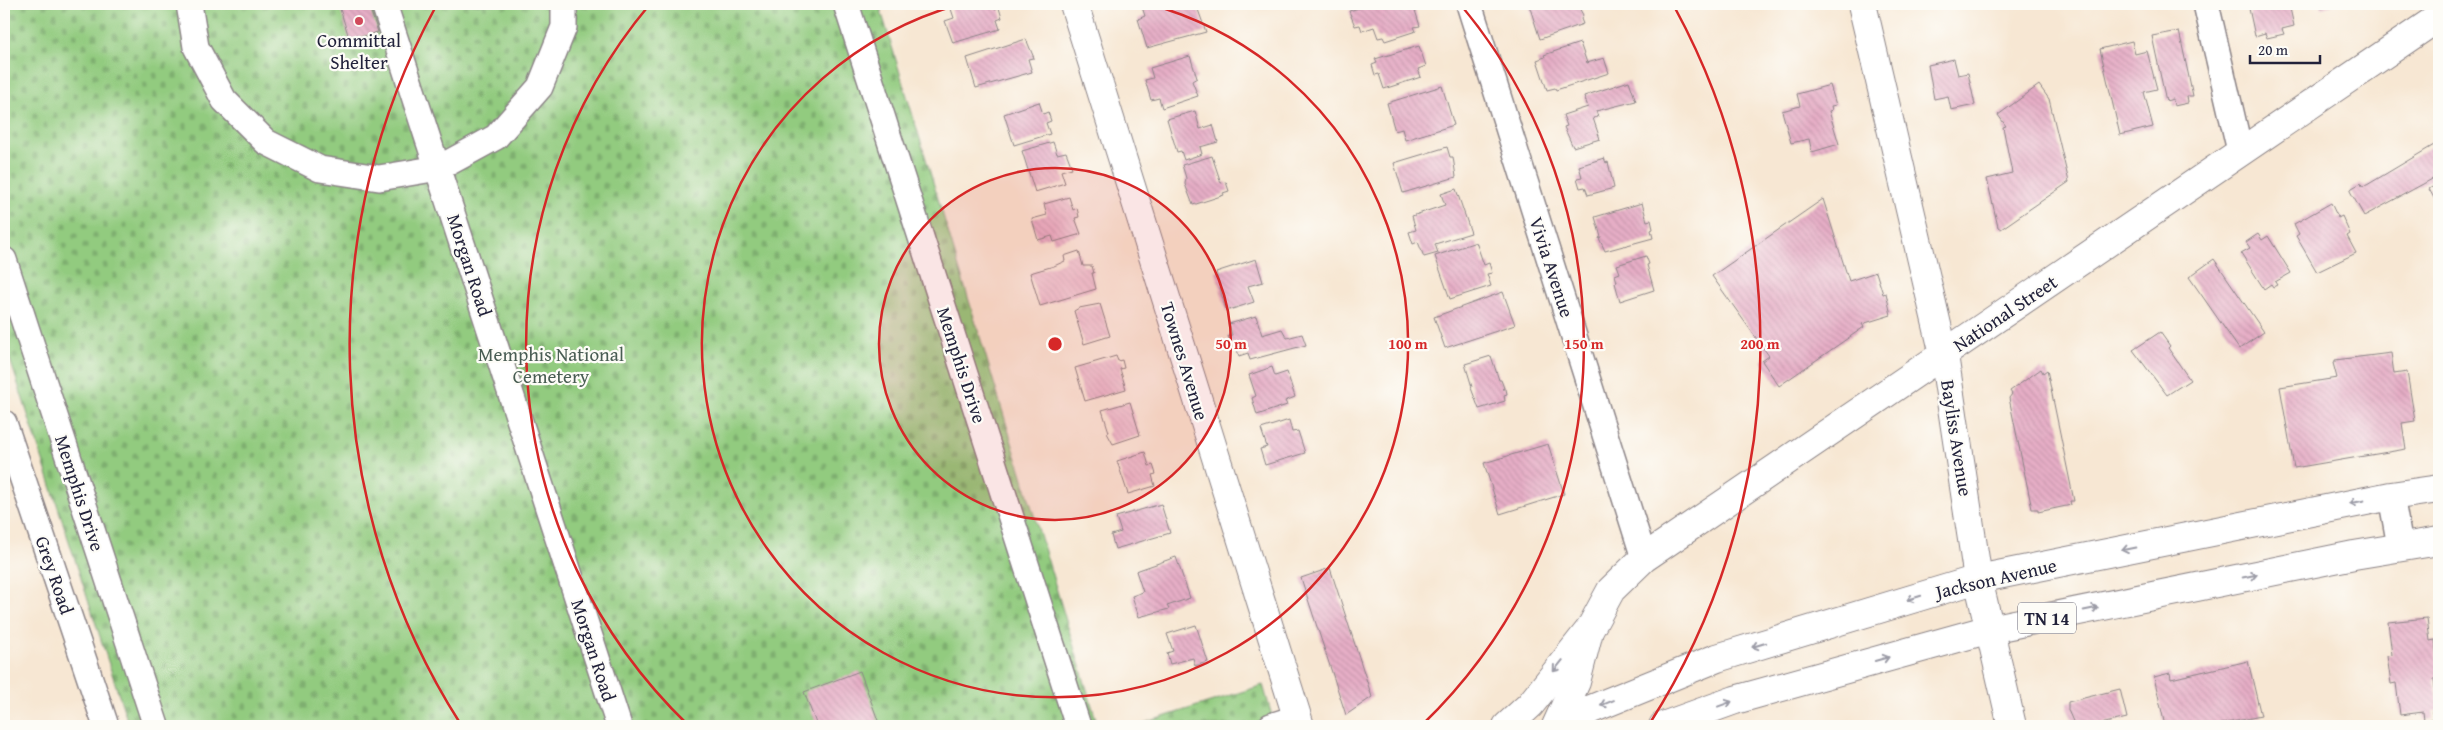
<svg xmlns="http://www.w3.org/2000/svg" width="2443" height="730" font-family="'Gentium Book Plus',serif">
  <defs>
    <pattern id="cemetery-stones" width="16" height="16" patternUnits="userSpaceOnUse" patternTransform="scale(1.25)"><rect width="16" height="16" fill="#92cb7f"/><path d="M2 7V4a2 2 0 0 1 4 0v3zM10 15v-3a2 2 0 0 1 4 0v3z" fill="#7eae6f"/></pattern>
    <pattern id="building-back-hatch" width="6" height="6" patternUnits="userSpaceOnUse" patternTransform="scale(1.25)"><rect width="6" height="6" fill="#e6aec6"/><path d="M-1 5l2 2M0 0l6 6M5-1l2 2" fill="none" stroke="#c595ab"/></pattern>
  </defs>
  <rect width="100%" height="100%" fill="#fdfcf7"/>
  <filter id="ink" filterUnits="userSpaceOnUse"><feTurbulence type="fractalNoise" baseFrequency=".02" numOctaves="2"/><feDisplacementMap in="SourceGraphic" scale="10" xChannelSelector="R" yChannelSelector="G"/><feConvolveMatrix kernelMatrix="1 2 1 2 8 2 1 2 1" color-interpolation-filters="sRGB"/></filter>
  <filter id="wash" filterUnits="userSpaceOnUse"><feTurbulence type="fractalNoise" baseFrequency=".0096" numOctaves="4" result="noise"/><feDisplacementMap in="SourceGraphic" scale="20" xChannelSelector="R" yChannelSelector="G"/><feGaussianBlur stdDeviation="1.12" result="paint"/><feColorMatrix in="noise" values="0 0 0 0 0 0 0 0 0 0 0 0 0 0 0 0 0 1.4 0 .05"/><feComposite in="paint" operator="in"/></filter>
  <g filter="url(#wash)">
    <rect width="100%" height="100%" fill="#f7e7d3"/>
    <!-- cemetery -->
    <g fill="url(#cemetery-stones)" stroke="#5a765d">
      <polygon points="4,4 879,4 1098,726 129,726 4,341"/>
      <polygon points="1263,685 1275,726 1135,726"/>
    </g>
    <g id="blocks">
      <!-- building -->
      <g fill="url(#building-back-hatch)">
        <polygon points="356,4 368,4 378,32 350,41 340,9"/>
        <polygon points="967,4 993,4 995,10 999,8 1002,18 997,20 1000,29 953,43 945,21 954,18 951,9"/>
        <polygon points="1141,4 1196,4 1206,32 1147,48 1138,19 1145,16"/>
        <polygon points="1372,4 1413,4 1420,26 1414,27 1416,31 1385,41 1383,37 1378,38 1374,27 1362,31 1360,25 1355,26 1349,11"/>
        <polygon points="1532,4 1577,4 1583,15 1581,19 1583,24 1540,39 1529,5"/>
        <polygon points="2248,4 2289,4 2294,26 2282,29 2284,34 2267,38 2265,33 2255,36"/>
        <polygon points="2321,4 2336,4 2322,8"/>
        <polygon points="2179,31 2193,96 2187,96 2188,103 2174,106 2173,99 2166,101 2152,36"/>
        <polygon points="1026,39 1034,58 1028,59 1032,72 976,88 967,58"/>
        <polygon points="2132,41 2135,54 2147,51 2157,89 2144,92 2153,127 2120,135 2100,49"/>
        <polygon points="1580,43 1587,63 1604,58 1609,73 1556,90 1555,88 1547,90 1537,60 1545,57 1544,55"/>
        <polygon points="1419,46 1426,66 1418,69 1421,77 1384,89 1379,74 1375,75 1372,65 1377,63 1375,59"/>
        <polygon points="1190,56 1197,78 1192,81 1198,96 1162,108 1159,98 1151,100 1145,80 1153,78 1150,68"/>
        <polygon points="1954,59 1958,75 1968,73 1975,105 1951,110 1948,96 1934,99 1928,65"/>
        <polygon points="1629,81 1636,101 1596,111 1598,117 1593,118 1600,139 1573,147 1564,127 1567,126 1563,115 1588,107 1584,96"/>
        <polygon points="1830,85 1836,105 1831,106 1832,110 1829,111 1839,144 1812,152 1809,139 1791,143 1782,111 1800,106 1797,94"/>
        <polygon points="2039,85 2049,99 2069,182 2001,229 1998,227 1987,179 2012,173 2003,127 2006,126 1998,115"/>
        <polygon points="1442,86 1454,125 1405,140 1402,129 1395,131 1387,103"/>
        <polygon points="1039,102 1043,114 1048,112 1051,121 1046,123 1050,134 1014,145 1004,114"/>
        <polygon points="1195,111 1200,129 1213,125 1218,142 1200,147 1202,154 1184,160 1181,151 1177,152 1167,119"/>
        <polygon points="1053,142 1057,154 1066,152 1072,168 1061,171 1065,183 1035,192 1022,151"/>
        <polygon points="2439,142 2439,207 2429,189 2439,183 2436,177 2364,216 2350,191 2352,188 2361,183 2362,186 2367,185"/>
        <polygon points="1447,147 1450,157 1453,157 1456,177 1403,193 1394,163"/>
        <polygon points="1212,156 1221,183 1226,182 1229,191 1223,193 1224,195 1193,205 1185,184 1186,178 1182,165"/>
        <polygon points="1604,158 1606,163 1608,162 1614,188 1588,195 1585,187 1580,188 1577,178 1582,177 1579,166"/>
        <polygon points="1456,189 1471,233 1435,244 1438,253 1424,257 1418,242 1413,244 1409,232 1416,230 1412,216 1445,205 1441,194"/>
        <polygon points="1069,197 1073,210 1077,208 1079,217 1075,218 1081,234 1054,242 1052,236 1038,240 1032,219 1047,215 1044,204"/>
        <polygon points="1823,199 1849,281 1876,272 1883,294 1886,293 1891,315 1862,324 1864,327 1779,386 1762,361 1769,356 1712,276"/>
        <polygon points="1642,203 1647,221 1651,220 1653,229 1651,230 1653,238 1605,251 1599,238 1601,237 1595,217"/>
        <polygon points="2331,203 2338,218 2342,216 2350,234 2347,236 2356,253 2317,272 2296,236 2299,234 2294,224"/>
        <polygon points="2258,234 2262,240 2268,236 2291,273 2275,282 2277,285 2273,287 2271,284 2264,289 2241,253 2250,248 2246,242"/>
        <polygon points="1476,242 1484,265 1489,263 1492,273 1487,274 1491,286 1450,299 1435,256"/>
        <polygon points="1079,251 1083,266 1092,266 1094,273 1092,273 1096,289 1040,306 1030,273 1054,266 1065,261 1064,256"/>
        <polygon points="1646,256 1649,264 1647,265 1654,290 1620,301 1615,283 1617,282 1615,275 1620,273 1617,265"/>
        <polygon points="1256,259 1263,282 1248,286 1254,302 1226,311 1216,272"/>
        <polygon points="2214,259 2264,332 2239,349 2189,277"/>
        <polygon points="1503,292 1515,325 1445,348 1434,317"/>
        <polygon points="1100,304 1110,336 1084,344 1074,311 1079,308"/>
        <polygon points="1256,316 1262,335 1282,329 1287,338 1302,334 1306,345 1250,360 1248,353 1239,356 1235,343 1231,344 1228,336 1232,335 1229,324"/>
        <polygon points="2160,332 2170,346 2168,348 2190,380 2167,395 2133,350"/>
        <polygon points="2391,353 2394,374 2407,372 2415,421 2402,423 2406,449 2294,468 2280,387 2337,378 2333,363 2335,362 2335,360"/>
        <polygon points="1116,356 1118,361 1122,360 1124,368 1120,369 1126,389 1085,401 1075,368"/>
        <polygon points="1491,356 1499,380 1501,380 1504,388 1502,389 1506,389 1507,394 1504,395 1505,401 1479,409 1471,388 1472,387 1465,364"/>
        <polygon points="1272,367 1275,376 1287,372 1295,397 1285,401 1287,405 1257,415 1252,398 1256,396 1249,375"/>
        <polygon points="2041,369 2043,373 2047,370 2074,501 2070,501 2071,505 2038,512 2038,509 2032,509 2009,398 2012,394 2010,391"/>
        <polygon points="1130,402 1140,435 1113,444 1107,433 1109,432 1102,410"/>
        <polygon points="1289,420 1292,432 1298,431 1305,453 1265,465 1260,449 1267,447 1261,429"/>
        <polygon points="1548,444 1564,494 1500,514 1484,463"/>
        <polygon points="1145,452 1149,466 1153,465 1156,474 1152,475 1155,486 1128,494 1117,461"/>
        <polygon points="1161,504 1170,533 1115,549 1111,535 1121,532 1116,517"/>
        <polygon points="1176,557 1190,598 1167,606 1169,609 1139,617 1132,596 1143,592 1136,571"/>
        <polygon points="1330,568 1372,697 1346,715 1301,578"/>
        <polygon points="2427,618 2430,641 2435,640 2439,679 2434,679 2438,710 2432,711 2433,719 2424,720 2423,712 2400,715 2396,683 2391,684 2387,656 2392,655 2388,622"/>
        <polygon points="1196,625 1208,662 1195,666 1193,658 1170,664 1167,653 1173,651 1167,634"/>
        <polygon points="2248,661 2261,716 2212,726 2165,726 2154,677 2170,673 2171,679"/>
        <polygon points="860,671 880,726 817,726 804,692"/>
        <polygon points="2120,689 2127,718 2092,726 2075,726 2068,710 2068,702"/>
      </g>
    </g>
  </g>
  <g filter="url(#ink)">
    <use href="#blocks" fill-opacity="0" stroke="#8c8487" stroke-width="1"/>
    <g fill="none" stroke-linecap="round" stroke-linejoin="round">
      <!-- minor casing -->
      <g stroke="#8c8487" stroke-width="28">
        <g id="minor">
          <polyline points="189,4 196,47 224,100 266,142 320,169 379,178 439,168 496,137 540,87 564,27 564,4"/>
          <polyline points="384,4 619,726"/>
          <polyline points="846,4 1078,726"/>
          <polyline points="1469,4 1644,558"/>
          <polyline points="2206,4 2240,151"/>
          <polyline points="4,260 156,726"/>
          <polyline points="4,423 106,726"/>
          <polyline points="2391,496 2400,546"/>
          <polyline points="1271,726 1296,718"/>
        </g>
      </g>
      <!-- tertiary casing -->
      <g stroke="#8c8487" stroke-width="30">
        <g id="tertiary">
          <polyline points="1074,4 1300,726"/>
          <polyline points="1862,4 1944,355 1978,579 2012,726"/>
        </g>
      </g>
      <!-- secondary casing -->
      <g stroke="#8c8487" stroke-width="30">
        <g id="secondary">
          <polyline points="1507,726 1530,705 1590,629 1611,590 1644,558 2439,17"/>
          <polyline points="1556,726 1576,682 1588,635"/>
        </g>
      </g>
      <!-- primary casing -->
      <g stroke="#8c8487" stroke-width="30">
        <g id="primary">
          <polyline points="1572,726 1589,710 1717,658 1978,579 2391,496 2439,489"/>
          <polyline points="1663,726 1735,700 1990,629 2354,555 2439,541"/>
        </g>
      </g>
      <!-- minor -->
      <use href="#minor" stroke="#fff" stroke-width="25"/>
      <!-- tertiary -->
      <use href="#tertiary" stroke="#fff" stroke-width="28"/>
      <!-- secondary -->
      <use href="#secondary" stroke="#fff" stroke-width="28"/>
      <!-- primary -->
      <use href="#primary" stroke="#fff" stroke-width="28"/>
    </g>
    <!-- one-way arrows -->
    <defs><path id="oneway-shaft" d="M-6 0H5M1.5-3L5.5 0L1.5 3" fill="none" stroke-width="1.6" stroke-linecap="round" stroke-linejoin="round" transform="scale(1.25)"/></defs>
    <g stroke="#9c9ca7">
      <use href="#oneway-shaft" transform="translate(2357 502) rotate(169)"/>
      <use href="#oneway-shaft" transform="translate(2129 549) rotate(169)"/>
      <use href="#oneway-shaft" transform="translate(2250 576) rotate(-11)"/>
      <use href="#oneway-shaft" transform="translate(1914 598) rotate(163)"/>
      <use href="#oneway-shaft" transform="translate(2091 609) rotate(-11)"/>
      <use href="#oneway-shaft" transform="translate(1759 645) rotate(163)"/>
      <use href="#oneway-shaft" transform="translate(1882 659) rotate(-16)"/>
      <use href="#oneway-shaft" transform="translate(1558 666) rotate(129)"/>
      <use href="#oneway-shaft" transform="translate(1607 703) rotate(158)"/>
      <use href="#oneway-shaft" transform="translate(1725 704) rotate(-20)"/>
    </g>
  </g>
  <!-- distance rings -->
  <circle cx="1055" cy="344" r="176" fill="#d62828" fill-opacity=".12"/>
  <g fill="none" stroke="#d62828" stroke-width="2.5">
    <circle cx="1055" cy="344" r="176"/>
    <path d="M1149 4A353 353 0 1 1 961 4"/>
    <path d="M688 725A529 529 0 0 1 650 4M1460 4A529 529 0 0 1 1422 725"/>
    <path d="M460 723A705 705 0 0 1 435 8M1675 8A705 705 0 0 1 1650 723"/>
  </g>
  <!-- markers -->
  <circle fill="#d1495b" stroke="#fdfcf7" stroke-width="2" cx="359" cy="21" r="5"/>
  <g text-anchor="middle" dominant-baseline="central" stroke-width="4.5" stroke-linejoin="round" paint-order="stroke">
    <!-- shield labels -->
    <rect fill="#fdfcf7" stroke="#646373" stroke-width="1" x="2018" y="602.5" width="58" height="31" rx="4"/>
    <g font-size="18" font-weight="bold" fill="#22223b">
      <text x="2047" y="618">TN 14</text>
    </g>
    <!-- poi labels -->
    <g font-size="19" fill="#22223b" stroke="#fdfcf7">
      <text x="359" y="40">Committal<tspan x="359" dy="22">Shelter</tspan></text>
    </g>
    <!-- street labels -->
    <g font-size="19" fill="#22223b" stroke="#fdfcf7">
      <text transform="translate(470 265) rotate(72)">Morgan Road</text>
      <text transform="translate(1552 267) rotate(72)">Vivia Avenue</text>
      <text transform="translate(2005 313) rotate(-34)">National Street</text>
      <text transform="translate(1185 361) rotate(73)">Townes Avenue</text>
      <text transform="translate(962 365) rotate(72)">Memphis Drive</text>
      <text transform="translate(1957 438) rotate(81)">Bayliss Avenue</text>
      <text transform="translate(80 493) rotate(72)">Memphis Drive</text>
      <text transform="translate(55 575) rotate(71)">Grey Road</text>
      <text transform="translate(1996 578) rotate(-13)">Jackson Avenue</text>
      <text transform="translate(594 650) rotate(72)">Morgan Road</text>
    </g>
    <!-- park labels -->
    <g font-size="19" fill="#495d53" stroke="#fdfcf7">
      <text x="551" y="354">Memphis National<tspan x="551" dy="22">Cemetery</tspan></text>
    </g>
  </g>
  <circle cx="1055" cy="344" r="8" fill="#d62828" stroke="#fdfcf7" stroke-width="2.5"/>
  <g font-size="15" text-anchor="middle" font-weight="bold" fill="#d62828" stroke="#fdfcf7" stroke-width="4.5" stroke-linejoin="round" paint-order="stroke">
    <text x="1231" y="349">50 m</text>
    <text x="1408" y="349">100 m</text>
    <text x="1584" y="349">150 m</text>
    <text x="1760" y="349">200 m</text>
  </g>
  <!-- margin -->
  <rect width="2443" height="730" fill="none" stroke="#fdfcf7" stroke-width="20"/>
  <!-- scale -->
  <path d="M2250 55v8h70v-8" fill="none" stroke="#22223b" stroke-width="2.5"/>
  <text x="2258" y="55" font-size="15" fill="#22223b" stroke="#fdfcf7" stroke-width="4" paint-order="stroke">20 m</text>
</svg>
